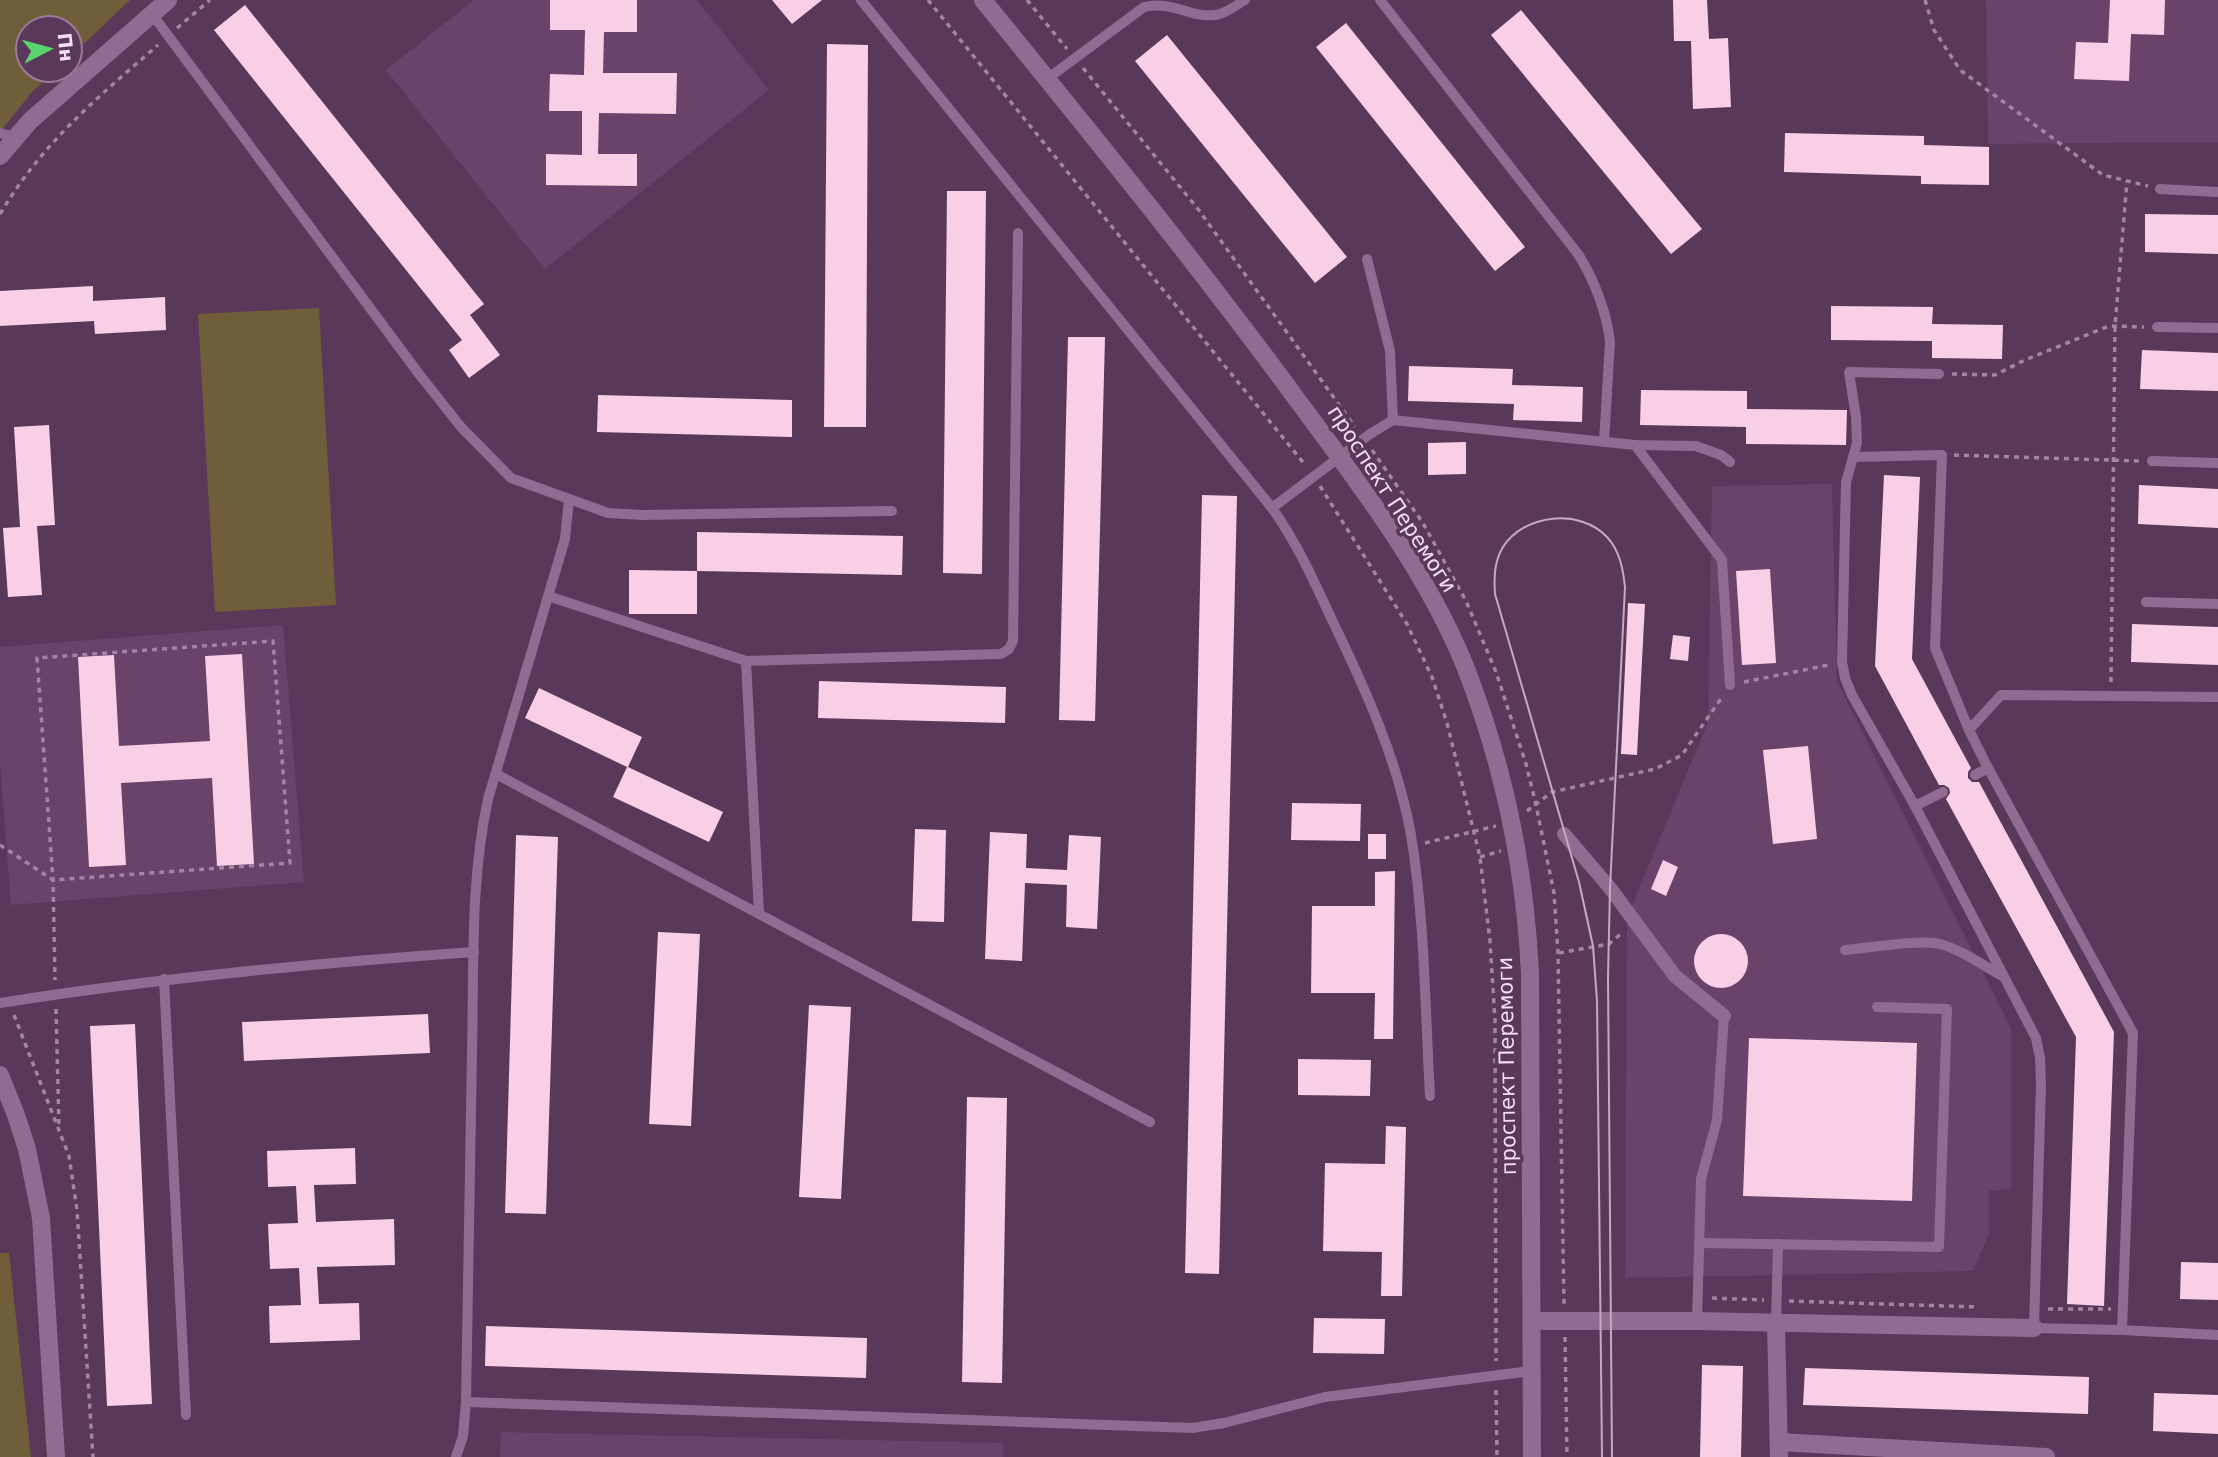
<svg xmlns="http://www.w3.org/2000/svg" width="2218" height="1457" font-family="'DejaVu Sans',sans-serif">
  <rect width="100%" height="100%" fill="#5a385a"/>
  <!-- built -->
  <g fill="#694369">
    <polygon points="474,0 697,0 769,90 545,269 386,70"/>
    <polygon points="1986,0 2218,0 2218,142 1988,144"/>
    <polygon points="1832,484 1837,681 2011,1028 2011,1188 1989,1191 1989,1234 1973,1271 1625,1278 1627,918 1708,722 1712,486"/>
    <polygon points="283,625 304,882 11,905 0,762 0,647"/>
    <polygon points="501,1432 1003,1443 1003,1457 500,1457"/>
  </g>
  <!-- green -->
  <g fill="#6e5e3a">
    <polygon points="0,0 130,0 70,57 70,28 28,28 28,70 56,70 32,92 0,132"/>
    <polygon points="319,308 336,605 215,612 198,314"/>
    <polygon points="0,1253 9,1253 31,1457 0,1457"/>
  </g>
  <!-- building -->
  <g fill="#f8cfe4">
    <polygon points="550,0 637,0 637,32 604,32 603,73 677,73 676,114 599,113 598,154 637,154 637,186 546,185 546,154 582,155 582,111 549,111 550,74 584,75 585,30 550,30"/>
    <polygon points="772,0 822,0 792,24"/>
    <polygon points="1673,0 1707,0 1709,39 1728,38 1731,107 1693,109 1691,41 1674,41"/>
    <polygon points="2110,0 2165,0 2164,35 2131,34 2129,81 2074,79 2076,42 2108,43"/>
    <polygon points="245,5 484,304 470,315 500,355 469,378 449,350 462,340 214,30"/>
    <polygon points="1521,10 1702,229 1671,254 1491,35"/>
    <polygon points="1346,23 1525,247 1495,271 1316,47"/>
    <polygon points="1167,35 1347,257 1315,283 1135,61"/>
    <polygon points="827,44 868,45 866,427 824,427"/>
    <polygon points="1785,133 1924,136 1924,145 1989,147 1989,185 1921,184 1921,176 1784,172"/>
    <polygon points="947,191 986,191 982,574 943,573"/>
    <polygon points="2145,214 2218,215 2218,254 2145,252"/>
    <polygon points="93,286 93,301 165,297 166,330 95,334 94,321 0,326 0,291"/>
    <polygon points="1831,306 1933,307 1932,324 2003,325 2002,359 1932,358 1932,341 1831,340"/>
    <polygon points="1068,337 1105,337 1095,721 1059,720"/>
    <polygon points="2142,350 2218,353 2218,391 2140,389"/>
    <polygon points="1409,366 1513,369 1512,385 1583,387 1582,422 1513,420 1514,404 1408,401"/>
    <polygon points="1641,390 1747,391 1747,409 1847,410 1846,445 1746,444 1746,427 1640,425"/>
    <polygon points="598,395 792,400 792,437 597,432"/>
    <polygon points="49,425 55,525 37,526 42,595 8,597 3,528 20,527 14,427"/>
    <polygon points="1466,442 1466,474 1428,475 1428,443"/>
    <polygon points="1884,475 1920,477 1912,659 1971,768 1968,772 1968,778 1972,782 1979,782 2114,1032 2104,1306 2067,1304 2076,1037 1946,799 1950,793 1949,788 1944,785 1939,785 1875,666"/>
    <polygon points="2139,485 2218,489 2218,528 2138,524"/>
    <polygon points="1202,495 1237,496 1219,1274 1185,1273"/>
    <polygon points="697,532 903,536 902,575 697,571"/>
    <polygon points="1770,569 1776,663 1742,665 1736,571"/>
    <polygon points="629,570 697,571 697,614 629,614"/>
    <polygon points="1628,603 1645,604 1637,755 1621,754"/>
    <polygon points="2132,624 2218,627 2218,665 2131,662"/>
    <polygon points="1673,635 1690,637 1688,661 1670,659"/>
    <polygon points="242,654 254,864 217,866 212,778 121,783 126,865 89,867 78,657 114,655 119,746 210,741 205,656"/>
    <polygon points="819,681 1006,687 1005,723 818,718"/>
    <polygon points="539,688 642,737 628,767 723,812 709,842 613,797 627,767 525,718"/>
    <polygon points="1808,746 1817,839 1773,844 1763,750"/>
    <polygon points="1292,803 1361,804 1360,841 1291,840"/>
    <polygon points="915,829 946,830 944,922 912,921"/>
    <polygon points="990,832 1027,834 1026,868 1067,870 1069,835 1101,837 1097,929 1066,927 1067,885 1025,883 1022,961 985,959"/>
    <rect x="1368" y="834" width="18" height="25"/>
    <polygon points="516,835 558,837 546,1214 505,1213"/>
    <polygon points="1663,860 1678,867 1666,896 1651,889"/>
    <polygon points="1395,871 1393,1039 1374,1039 1375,993 1311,993 1312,906 1375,906 1375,872"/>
    <polygon points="658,932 700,934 691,1126 649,1124"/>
    <circle cx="1721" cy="961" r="27"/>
    <polygon points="809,1005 851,1007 841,1199 799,1197"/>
    <polygon points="428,1014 430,1053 244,1061 242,1022"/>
    <polygon points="135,1024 152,1404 107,1406 90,1026"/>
    <polygon points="1749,1038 1917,1043 1912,1201 1743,1196"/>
    <polygon points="1298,1059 1371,1060 1370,1096 1298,1095"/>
    <polygon points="967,1097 1007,1098 1002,1383 962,1382"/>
    <polygon points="1386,1126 1406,1127 1402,1296 1381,1296 1382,1252 1323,1251 1325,1163 1385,1164"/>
    <polygon points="355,1148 356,1184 314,1185 316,1222 394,1219 395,1265 317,1267 319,1304 359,1303 360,1340 270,1343 269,1306 301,1305 299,1268 270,1269 268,1224 298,1223 296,1186 268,1187 267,1151"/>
    <polygon points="2181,1262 2218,1263 2218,1300 2180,1299"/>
    <polygon points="1314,1318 1385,1319 1384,1354 1313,1353"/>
    <polygon points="486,1326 867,1338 866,1378 485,1366"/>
    <polygon points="1702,1365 1743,1366 1741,1457 1700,1457"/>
    <polygon points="1805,1368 2089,1377 2088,1414 1803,1405"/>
    <polygon points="2154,1393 2218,1395 2218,1434 2153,1431"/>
  </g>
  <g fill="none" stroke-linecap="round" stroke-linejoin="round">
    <!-- path -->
    <g stroke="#a185a1" stroke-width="3.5" stroke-dasharray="5 5" stroke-linecap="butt">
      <polyline points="928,0 1306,466"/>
      <polyline points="1027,0 1067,49"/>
      <polyline points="1925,0 1934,30 1960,70 2103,175 2148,186"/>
      <polyline points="177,28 210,0"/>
      <polyline points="1083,68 1198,209 1355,427"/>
      <path d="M0 214C43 142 96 99 158 45"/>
      <polyline points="1952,374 1995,375 2025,360 2109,326 2144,327"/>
      <polyline points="1372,450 1423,523 1466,601 1496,672 1526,764 1536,805 1554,893 1558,953 1564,1304"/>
      <polyline points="1954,455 2139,461"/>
      <polyline points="1320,486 1407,624 1432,677 1447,723 1480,857 1490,941 1495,1021 1496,1361"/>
      <polyline points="1744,682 1829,665"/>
      <polyline points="2111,682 2115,326 2127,181"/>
      <polyline points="1527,811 1552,792 1655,769 1682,755 1722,697"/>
      <polyline points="1425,843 1496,826"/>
      <polyline points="0,845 53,880 290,863 273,641 37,658 53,880 55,980"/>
      <polyline points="1480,857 1501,851"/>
      <polyline points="1559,953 1609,944 1623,932"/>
      <polyline points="56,1009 59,1128"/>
      <polyline points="14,1015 69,1156 77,1210 93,1457"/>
      <polyline points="1712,1298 1764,1300"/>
      <polyline points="1789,1301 1978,1307"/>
      <polyline points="2048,1309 2111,1309"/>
      <polyline points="1565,1337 1567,1457"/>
      <polyline points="1496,1390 1497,1457"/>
    </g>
    <!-- service -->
    <g stroke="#916c90" stroke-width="10">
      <path d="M861 0 1272 508C1297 543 1314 581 1332 620 1365 688 1398 761 1411 835 1425 921 1425 1009 1430 1096"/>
      <path d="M1380 0 1578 254C1594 279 1607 313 1610 342L1604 442"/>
      <polyline points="152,14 419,374 461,427 511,478 608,513 643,515 892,511"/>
      <path d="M1047 79 1144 7C1172 0 1190 18 1215 15 1226 14 1236 5 1245 0"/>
      <polyline points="0,133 16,137"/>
      <polyline points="2160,189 2218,192"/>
      <polyline points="1367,259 1390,351 1393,420"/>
      <polyline points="2157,327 2218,328"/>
      <polyline points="1939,374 1849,372 1856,417 1857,443 1846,482 1842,662 1845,678 1852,695 1915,806 2036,1038 2040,1058 2041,1083 2034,1328 2122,1330 2133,1033 1988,768"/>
      <polyline points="1635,445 1722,560 1730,685"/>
      <polyline points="1853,457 1942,455 1935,648 1969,730"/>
      <polyline points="2152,461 2218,463"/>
      <polyline points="1272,508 1370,434 1393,420 1635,445 1696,446 1721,455 1730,462"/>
      <polyline points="548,596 746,661 1001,654 1009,649 1013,641 1018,233"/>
      <polyline points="2146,602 2218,604"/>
      <polyline points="746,661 759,914"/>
      <polyline points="496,774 1150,1122"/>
      <polyline points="1975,775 1988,768 1969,730 2001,695 2218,697"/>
      <polyline points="1915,806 1943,792"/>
      <path d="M1845 950C1869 948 1919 939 1940 944 1962 950 1984 966 2004 977"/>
      <polyline points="164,979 186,1415"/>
      <path d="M0 1003C157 978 315 963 474 952"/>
      <polyline points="1699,1243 1939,1247 1947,1009 1877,1007"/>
      <polyline points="1697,1321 1701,1179 1717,1120 1724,1016"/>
      <polyline points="1776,1323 1778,1244"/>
      <polyline points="2122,1330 2218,1335"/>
      <polyline points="466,1402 1192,1428 1224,1423 1325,1397 1531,1371"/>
      <path d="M456 1457 463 1436 466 1402C468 1285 470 1169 472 1052 474 967 470 882 488 799L565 539 569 499"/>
    </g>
    <!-- pedestrian -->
    <polyline stroke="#916c90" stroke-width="14" points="1564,834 1610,888 1675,976 1724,1016"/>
    <!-- minor -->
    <g stroke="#916c90" stroke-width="18">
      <polyline points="1532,1321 1697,1321 2034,1328"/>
      <polyline points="1776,1323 1779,1457"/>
      <polyline points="1779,1442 2046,1457"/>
    </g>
    <!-- tertiary -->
    <g stroke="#916c90" stroke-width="18">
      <polyline points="0,156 30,121 168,0"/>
      <polyline points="0,1075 16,1115 27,1149 41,1218 56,1457"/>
    </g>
    <!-- secondary -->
    <path stroke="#916c90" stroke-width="18" d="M983 0C1091 133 1200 267 1301 405 1361 486 1427 572 1465 666 1503 763 1525 869 1530 973L1532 1457"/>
    <!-- tram -->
    <path stroke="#c3aac3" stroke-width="2" d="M1602 1457 1597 1001 1593 946 1579 882 1495 594C1494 577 1494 562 1503 547 1524 514 1580 508 1607 537 1620 551 1623 569 1625 587L1610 888 1608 977 1612 1457"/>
  </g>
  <g text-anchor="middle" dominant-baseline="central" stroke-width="7" stroke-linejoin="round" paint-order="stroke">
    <!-- street labels -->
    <g font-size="21" fill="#f4dff4" stroke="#5a385a">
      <text transform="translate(1392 499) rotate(57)">проспект Перемоги</text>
      <text transform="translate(1507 1066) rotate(-91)">проспект Перемоги</text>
    </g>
  </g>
  <!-- north arrow -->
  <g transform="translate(49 49) rotate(84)"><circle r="33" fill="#5a385a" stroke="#987b98" stroke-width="2"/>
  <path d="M0-5L12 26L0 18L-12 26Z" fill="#5ad56e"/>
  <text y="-10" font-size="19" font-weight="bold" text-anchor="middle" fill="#f4dff4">Пн</text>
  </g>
</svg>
